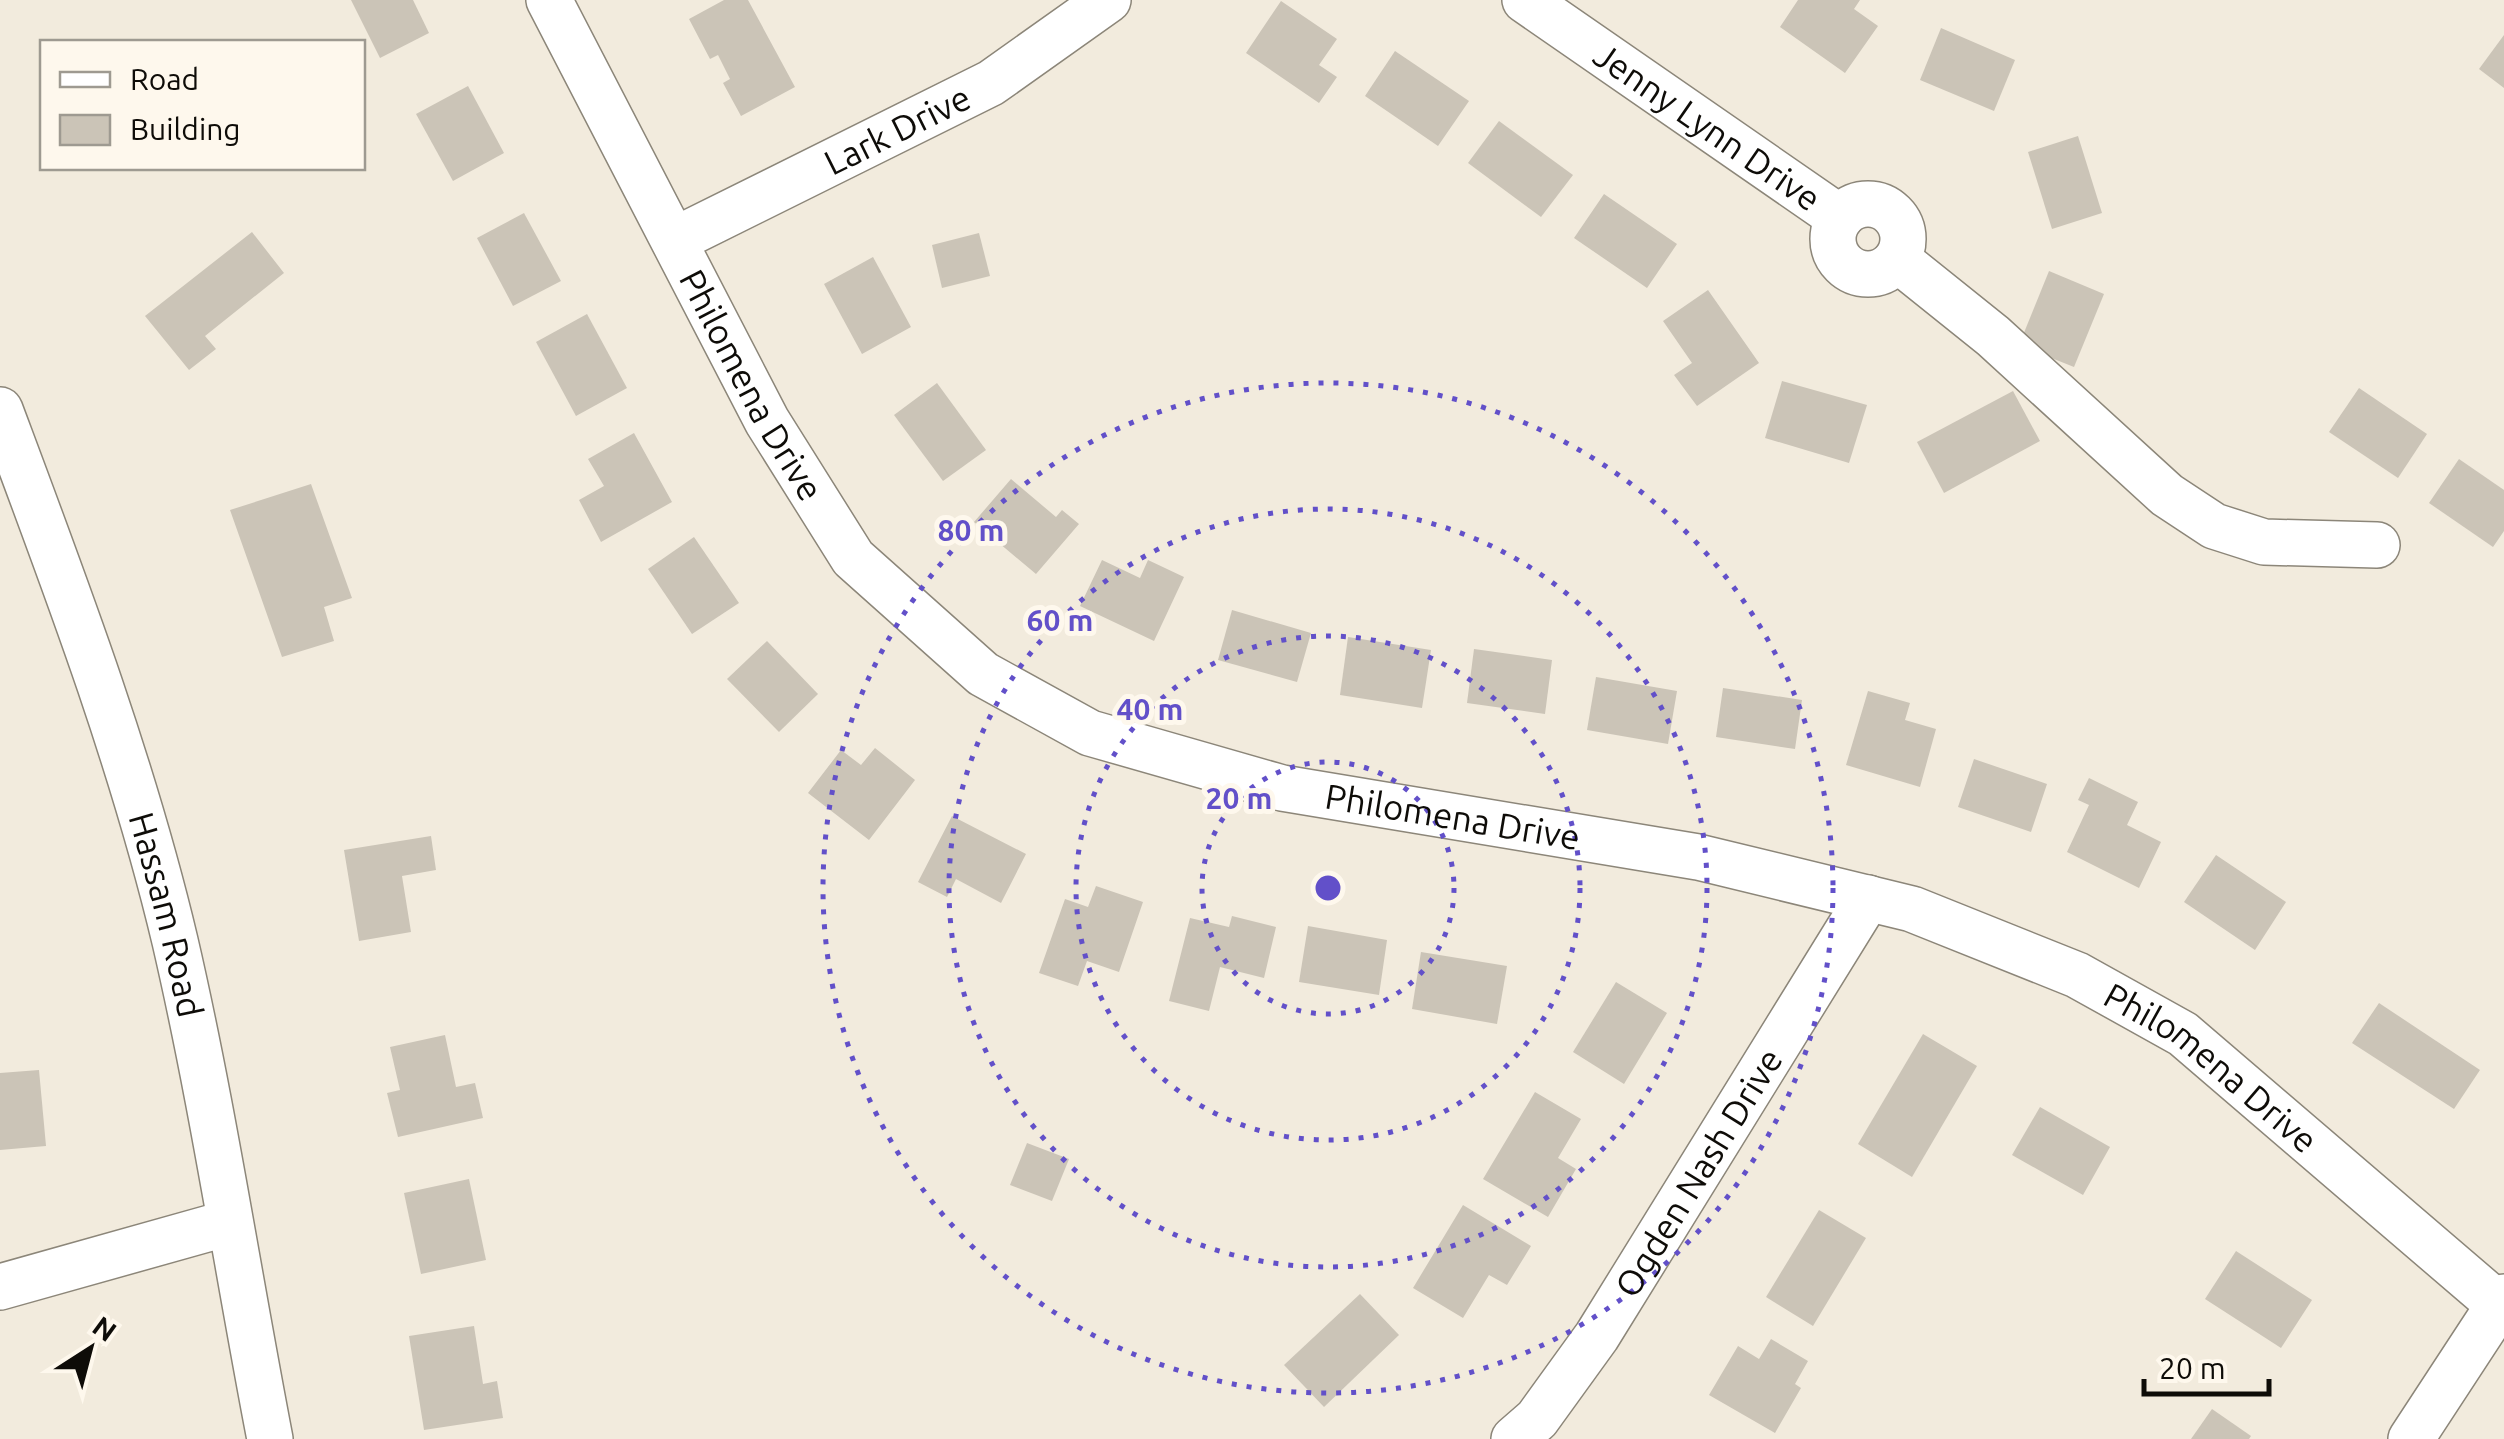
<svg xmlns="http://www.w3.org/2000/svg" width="2504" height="1439" font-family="Ubuntu,sans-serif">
  <rect width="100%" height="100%" fill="#f2ebdd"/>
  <!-- building -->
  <g fill="#cbc4b7">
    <polygon points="351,0 413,0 429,33 380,58"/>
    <polygon points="724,0 748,0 795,87 741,116 723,83 730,79 718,55 710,59 689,19"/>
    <polygon points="1798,0 1860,0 1854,9 1878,26 1845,73 1780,27"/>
    <polygon points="1281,1 1337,39 1319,65 1337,77 1319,103 1246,53"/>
    <polygon points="1941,28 2015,60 1994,111 1920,80"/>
    <polygon points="2504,35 2504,88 2479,69"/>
    <polygon points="1395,51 1469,101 1438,146 1365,96"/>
    <polygon points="468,86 504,153 453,181 416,114"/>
    <polygon points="1499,121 1573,175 1541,217 1468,163"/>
    <polygon points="2078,136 2102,213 2052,229 2028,152"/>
    <polygon points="1604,194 1677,244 1647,288 1574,238"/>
    <polygon points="524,213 561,281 513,306 477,238"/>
    <polygon points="252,232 284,273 205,336 216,349 189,370 145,316"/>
    <polygon points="979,233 990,276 942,288 932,245"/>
    <polygon points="873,257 911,327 862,354 824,284"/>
    <polygon points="2049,271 2104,294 2074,367 2019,345"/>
    <polygon points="1708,290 1759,363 1697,406 1674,375 1692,363 1663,321"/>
    <polygon points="587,314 627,388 576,416 536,342"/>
    <polygon points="1782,381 1867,405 1849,463 1765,438"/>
    <polygon points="937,383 986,450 943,481 894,415"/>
    <polygon points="2359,388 2427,434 2398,478 2329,432"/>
    <polygon points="2013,391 2040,441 1944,493 1917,442"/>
    <polygon points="634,433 672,502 601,542 579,500 604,486 588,459"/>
    <polygon points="2459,459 2504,490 2504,531 2493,547 2429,503"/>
    <polygon points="1011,479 1056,517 1062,510 1079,524 1036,574 974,522"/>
    <polygon points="311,484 352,598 324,607 334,641 282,657 230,510"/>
    <polygon points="694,537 739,603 692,634 648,569"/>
    <polygon points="1102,560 1140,578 1148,560 1184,577 1154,641 1080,606"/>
    <polygon points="1232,610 1311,633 1297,682 1218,660"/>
    <polygon points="1348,637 1431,650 1422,708 1340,695"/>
    <polygon points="767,641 818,694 779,732 727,679"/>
    <polygon points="1474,649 1552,660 1545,714 1467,703"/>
    <polygon points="1596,677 1677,691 1668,744 1587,730"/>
    <polygon points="1723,688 1802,700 1795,749 1716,737"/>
    <polygon points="1868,691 1910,703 1905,720 1936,729 1920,787 1846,765"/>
    <polygon points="875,748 915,780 869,840 808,793 841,750 861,765"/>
    <polygon points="1974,759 2047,784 2031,832 1958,807"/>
    <polygon points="2089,778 2138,802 2127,825 2161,842 2139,888 2067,852 2089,805 2078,800"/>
    <polygon points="952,816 1026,854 1001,903 956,879 947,897 918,882"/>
    <polygon points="431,836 436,870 402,876 411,932 359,941 344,850"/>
    <polygon points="2216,855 2286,902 2255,950 2184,902"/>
    <polygon points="1096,886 1143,902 1119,972 1087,961 1078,986 1039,973 1065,899 1088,907"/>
    <polygon points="1232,916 1276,927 1264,978 1220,967 1209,1011 1169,1001 1190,918 1229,927"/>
    <polygon points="1308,926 1387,940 1379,995 1299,982"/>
    <polygon points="1421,952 1507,966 1497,1024 1412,1009"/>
    <polygon points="1616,982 1667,1013 1624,1084 1573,1052"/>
    <polygon points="2379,1003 2480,1070 2454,1109 2352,1043"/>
    <polygon points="1923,1034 1977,1066 1912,1177 1858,1144"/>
    <polygon points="445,1035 456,1087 475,1083 483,1118 398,1137 387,1093 400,1090 390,1047"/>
    <polygon points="39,1070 46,1146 0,1150 0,1073"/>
    <polygon points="1535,1092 1581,1119 1558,1158 1576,1169 1548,1217 1483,1179"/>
    <polygon points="2040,1107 2110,1147 2083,1195 2012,1155"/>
    <polygon points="1027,1143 1069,1159 1052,1201 1010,1185"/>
    <polygon points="469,1179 486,1260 421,1274 404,1193"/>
    <polygon points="1463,1205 1531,1246 1507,1285 1489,1275 1463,1318 1413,1288"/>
    <polygon points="1819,1210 1866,1238 1813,1326 1766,1297"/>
    <polygon points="2236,1251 2312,1300 2281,1348 2205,1299"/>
    <polygon points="1360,1294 1399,1335 1324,1407 1284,1365"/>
    <polygon points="474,1326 483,1384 497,1381 503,1418 424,1430 409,1336"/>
    <polygon points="1771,1339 1808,1361 1795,1384 1801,1388 1775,1433 1709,1395 1738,1346 1759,1359"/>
    <polygon points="2212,1409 2251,1436 2249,1439 2191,1439"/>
  </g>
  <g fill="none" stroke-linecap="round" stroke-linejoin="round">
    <!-- minor casing -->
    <g stroke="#8c8679" stroke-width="48">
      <g id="minor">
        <path id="s1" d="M549 0 767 421 853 558 983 674 1090 733 1282 788 1698 857 1912 909 2077 975 2183 1034 2499 1305"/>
        <path id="s2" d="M1525 0 1840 218"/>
        <circle cx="1868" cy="239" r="35"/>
        <path id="s3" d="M675 240 991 83 1108 0"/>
        <polyline points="1897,259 1993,336 2167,495 2214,526 2264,542 2377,545"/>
        <path id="s4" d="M0 410C65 584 132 760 175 941 213 1105 238 1274 270 1439"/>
        <polyline points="0,1287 228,1223"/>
        <path id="s5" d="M1514 1439 1537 1419 1597 1336 1868 898"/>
        <polyline points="2411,1439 2504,1297"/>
      </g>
    </g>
    <!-- minor -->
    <use href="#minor" stroke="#fff" stroke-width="45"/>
  </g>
  <!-- distance rings -->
  <g fill="none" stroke="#6250c9" stroke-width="5" stroke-dasharray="5 10">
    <circle cx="1328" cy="888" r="126"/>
    <circle cx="1328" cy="888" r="252"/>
    <circle cx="1328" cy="888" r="379"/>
    <circle cx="1328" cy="888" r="505"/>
  </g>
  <g text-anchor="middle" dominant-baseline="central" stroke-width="10" stroke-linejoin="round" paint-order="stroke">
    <!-- street labels -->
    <g font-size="35" fill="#0e0c08" stroke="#fef8ed">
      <text stroke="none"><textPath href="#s2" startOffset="222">Jenny Lynn Drive</textPath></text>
      <text stroke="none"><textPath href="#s3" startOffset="248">Lark Drive</textPath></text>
      <text stroke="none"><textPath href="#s1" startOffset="435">Philomena Drive</textPath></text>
      <text stroke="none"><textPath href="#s1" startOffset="1305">Philomena Drive</textPath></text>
      <text stroke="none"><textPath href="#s4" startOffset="532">Hassam Road</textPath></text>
      <text stroke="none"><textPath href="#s1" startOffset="2115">Philomena Drive</textPath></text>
      <text stroke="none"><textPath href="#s5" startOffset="325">Ogden Nash Drive</textPath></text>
    </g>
  </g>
  <circle cx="1328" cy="888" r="15" fill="#6250c9" stroke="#fef8ed" stroke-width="5"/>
  <g font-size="30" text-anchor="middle" font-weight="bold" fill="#6250c9" stroke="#fef8ed" stroke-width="10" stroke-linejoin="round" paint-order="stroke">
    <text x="971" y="541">80 m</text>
    <text x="1060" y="631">60 m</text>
    <text x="1150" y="720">40 m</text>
    <text x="1239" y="809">20 m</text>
  </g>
  <!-- legend -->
  <rect x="40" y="40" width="325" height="130" fill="#fef8ed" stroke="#9e9a91" stroke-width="2.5"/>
  <rect x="60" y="72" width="50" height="15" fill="#ffffff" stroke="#9e9a91" stroke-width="2.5"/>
  <text x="130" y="90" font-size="30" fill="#0e0c08">Road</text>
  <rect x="60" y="115" width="50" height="30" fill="#cbc4b7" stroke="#9e9a91" stroke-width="2.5"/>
  <text x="130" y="140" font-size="30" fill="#0e0c08">Building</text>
  <!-- north arrow -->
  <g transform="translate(90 1349) rotate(36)" stroke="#fef8ed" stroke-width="8" paint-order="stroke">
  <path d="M0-8L18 38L0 25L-18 38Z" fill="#0e0c08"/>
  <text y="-15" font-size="28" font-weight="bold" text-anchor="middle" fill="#0e0c08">N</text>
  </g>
  <!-- scale -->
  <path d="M2144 1379v15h125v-15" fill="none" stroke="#0e0c08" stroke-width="5"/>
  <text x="2159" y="1379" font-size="30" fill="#0e0c08" stroke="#fef8ed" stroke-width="8" paint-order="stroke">20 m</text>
</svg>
